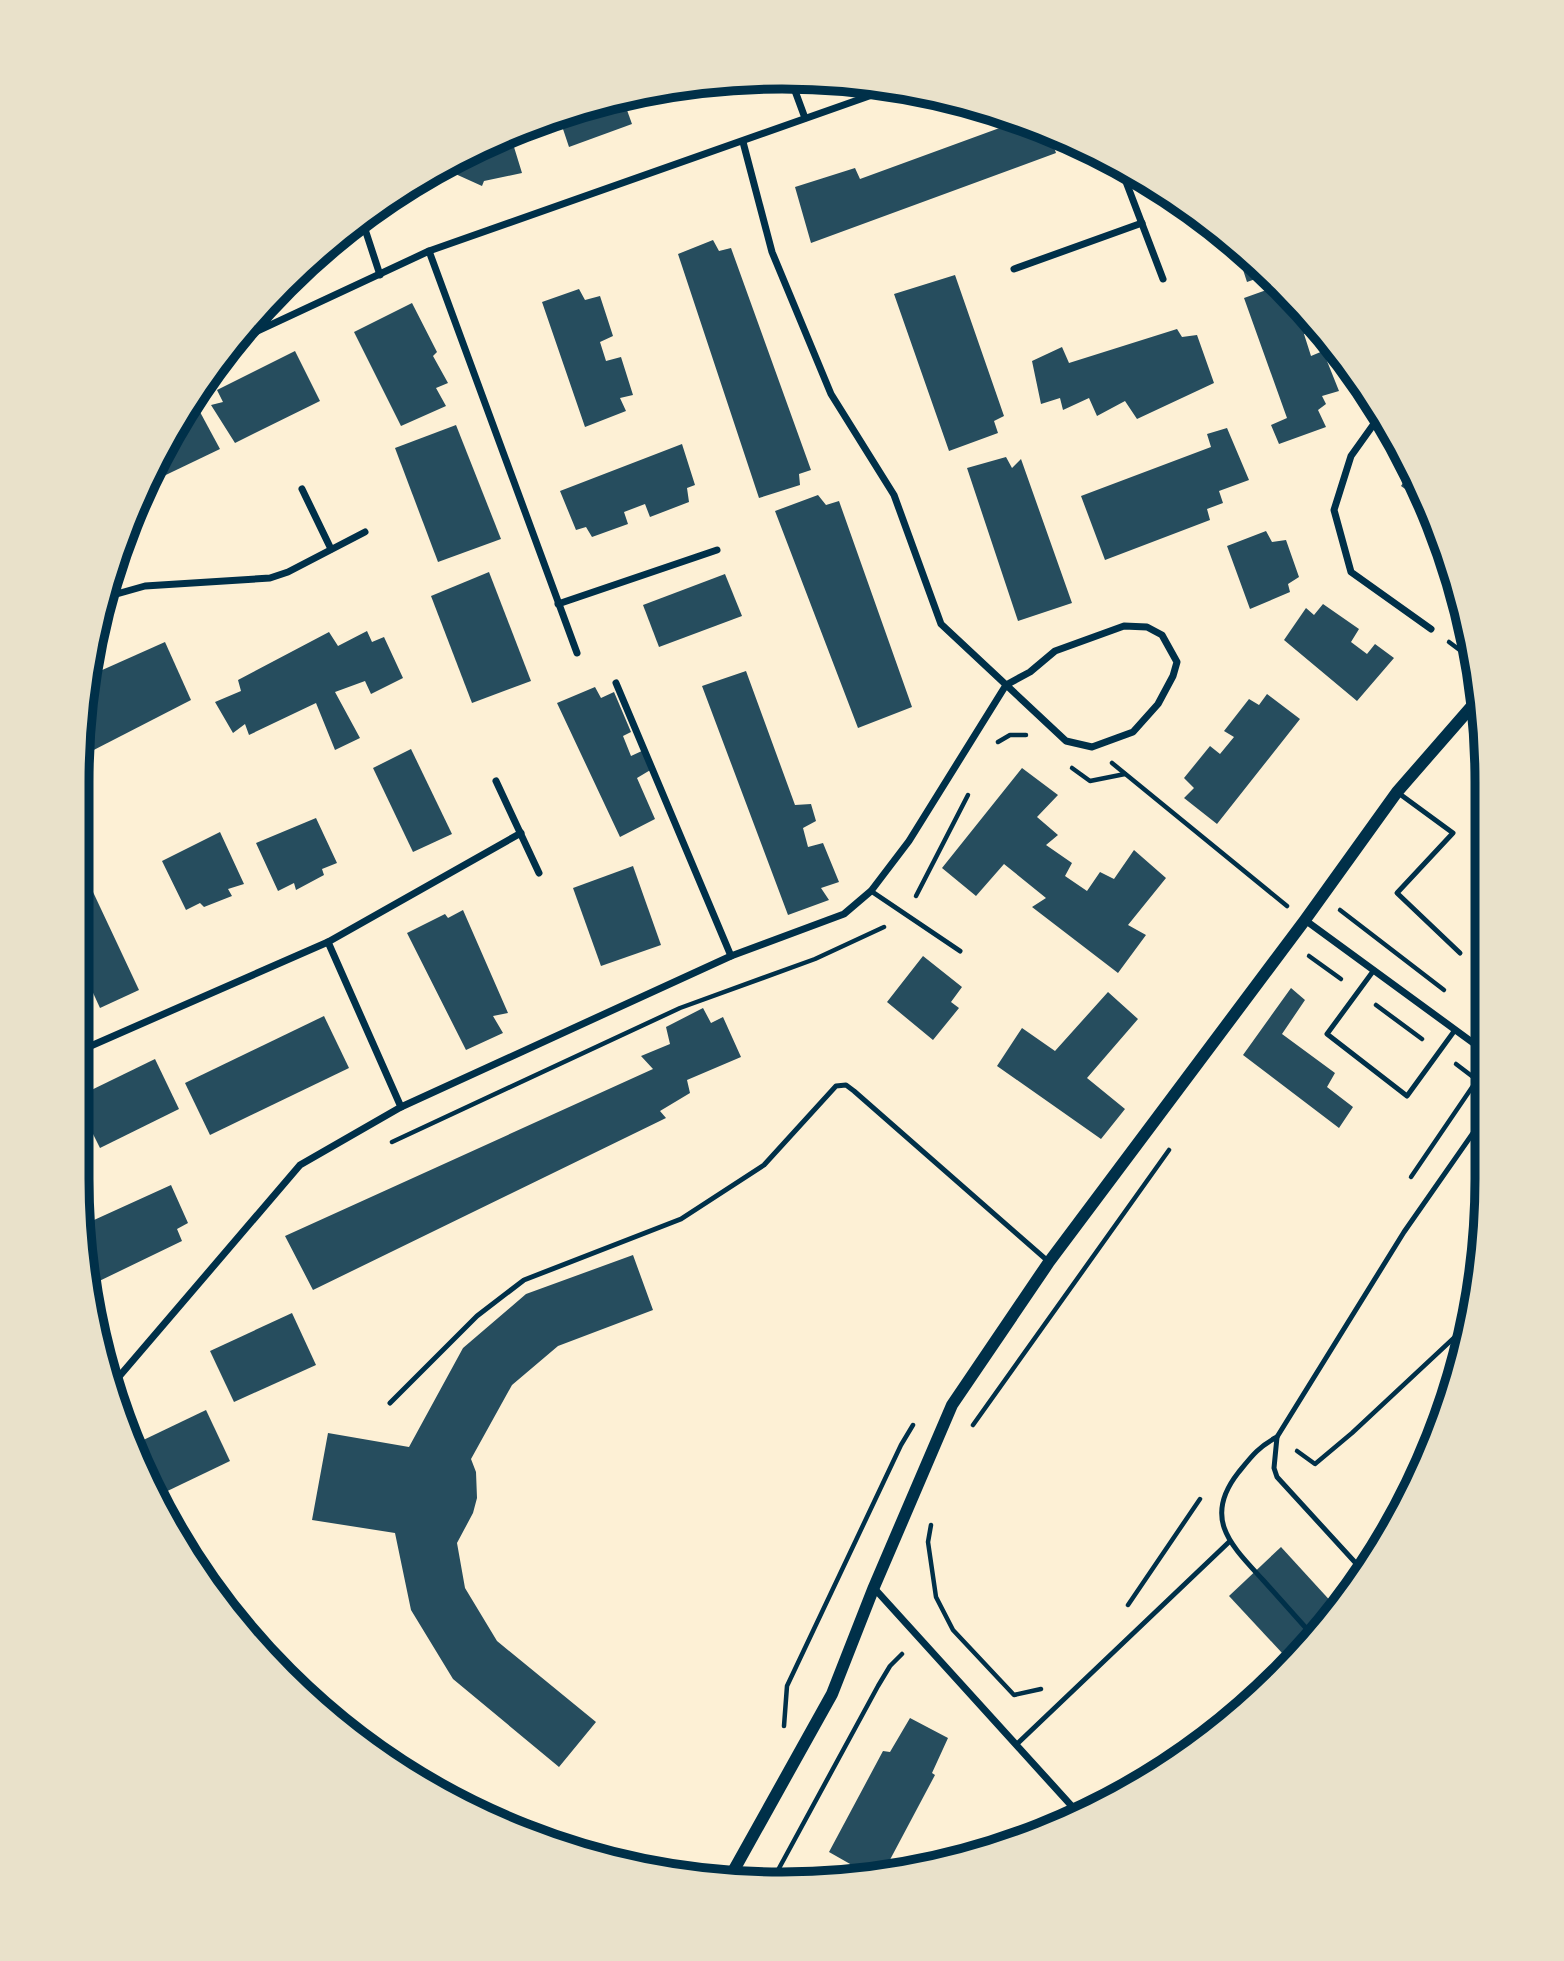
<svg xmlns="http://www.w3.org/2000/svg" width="1564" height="1961" font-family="Helvetica,sans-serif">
  <rect width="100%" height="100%" fill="#fdf0d5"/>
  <!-- building -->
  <g fill="#264d5e">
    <polygon points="708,82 700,96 683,85 690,83"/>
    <polygon points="623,99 632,124 569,147 558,114"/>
    <polygon points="1019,121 1049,133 1056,153 811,243 795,187 855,168 860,179"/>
    <polygon points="493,143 502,147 499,149 514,147 522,173 484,181 482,186 440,167"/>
    <polygon points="713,240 719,251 731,248 811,470 799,474 800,485 759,498 678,254"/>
    <polygon points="1235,245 1255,264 1267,275 1247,282"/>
    <polygon points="955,275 1004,416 994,421 998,433 949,451 894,294"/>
    <polygon points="1278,286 1313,319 1319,331 1304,334 1311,356 1323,351 1339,391 1322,396 1326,404 1318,410 1326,427 1279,444 1271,425 1287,418 1244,298"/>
    <polygon points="579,289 585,300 600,296 613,336 600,342 606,361 621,357 633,395 620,398 626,411 585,427 542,302"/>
    <polygon points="412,303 437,352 433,356 448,383 436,388 446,406 401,426 354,332"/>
    <polygon points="1177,329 1182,337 1197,335 1214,383 1137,419 1125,401 1097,416 1089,398 1063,410 1060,398 1041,404 1032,361 1062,347 1069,363"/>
    <polygon points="295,351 320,401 235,443 211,405 223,402 217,390"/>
    <polygon points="193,399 220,449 147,484 172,429"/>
    <polygon points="456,425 501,539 438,562 395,448"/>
    <polygon points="1227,428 1249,480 1219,491 1223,503 1207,509 1210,520 1105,560 1081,496 1211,447 1207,434"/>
    <polygon points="682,444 695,485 687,488 689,502 650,517 645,504 624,512 628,524 592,537 586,527 576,530 560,491"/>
    <polygon points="1006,457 1012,468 1021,459 1072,603 1018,621 967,468"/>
    <polygon points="1405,459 1409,468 1422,501 1401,486 1408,475 1398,467"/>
    <polygon points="818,495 826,505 839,501 912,707 858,728 775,511"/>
    <polygon points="1266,531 1272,542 1286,540 1299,577 1288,584 1290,592 1250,609 1227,546"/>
    <polygon points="489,572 531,681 472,703 431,596"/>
    <polygon points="725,574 742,616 659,647 643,605"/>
    <polygon points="1323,604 1359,629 1351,642 1367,654 1375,644 1394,658 1357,701 1284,640 1306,608 1314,615"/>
    <polygon points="367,631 372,642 384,637 403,678 371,694 365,681 335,692 360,738 335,750 316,703 249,735 245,724 233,733 215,702 241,691 238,680 329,632 338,646"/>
    <polygon points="165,642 191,700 84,755 78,750 78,736 91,675"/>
    <polygon points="746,671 795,805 811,804 816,821 803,828 808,847 823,843 839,882 821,888 829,900 788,915 702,686"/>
    <polygon points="595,687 601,698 614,692 631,732 623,736 631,756 644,750 652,769 637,778 655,819 620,837 557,703"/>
    <polygon points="1267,694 1300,719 1217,824 1184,798 1194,788 1184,778 1210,746 1220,754 1234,737 1224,731 1249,699 1259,705"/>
    <polygon points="411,749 452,834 413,852 373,768"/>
    <polygon points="1022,768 1058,795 1037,817 1058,835 1046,845 1072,863 1065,876 1087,891 1100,872 1114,879 1134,850 1166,878 1128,925 1146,935 1118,973 1032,907 1046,898 1004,864 976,896 942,868"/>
    <polygon points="316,818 337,863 322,869 324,875 296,890 294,883 278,891 256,843"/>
    <polygon points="220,832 244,884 228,889 232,896 204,907 200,903 186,910 162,861"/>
    <polygon points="78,860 139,990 100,1008 78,960"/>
    <polygon points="633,866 661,945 601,966 573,888"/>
    <polygon points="463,910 508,1013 493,1016 503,1033 466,1050 407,933 445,914 448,918"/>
    <polygon points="1486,911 1486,939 1481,933 1482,915"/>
    <polygon points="923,956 962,987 951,1002 959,1008 933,1040 887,1002"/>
    <polygon points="1291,988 1305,1000 1282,1034 1335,1073 1327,1087 1353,1107 1339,1128 1243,1055"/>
    <polygon points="1108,992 1138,1019 1087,1078 1125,1109 1101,1139 997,1066 1022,1028 1055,1051"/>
    <polygon points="703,1008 711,1023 723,1017 741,1057 687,1080 690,1093 660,1111 666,1118 313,1290 285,1236 653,1069 641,1056 670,1044 666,1027"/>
    <polygon points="324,1016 349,1068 210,1135 185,1083"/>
    <polygon points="155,1059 179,1109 100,1148 77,1102 77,1097"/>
    <polygon points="171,1185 188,1223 177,1229 182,1241 91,1285 83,1225"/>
    <polygon points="633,1255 653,1310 558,1346 512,1385 471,1459 476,1472 477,1498 473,1513 457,1543 465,1588 497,1641 596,1722 559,1767 453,1679 411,1610 395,1533 312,1520 328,1433 409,1447 463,1348 526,1294"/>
    <polygon points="292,1313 316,1365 234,1402 210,1351"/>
    <polygon points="206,1410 230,1461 157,1496 135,1444"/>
    <polygon points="1281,1547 1335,1606 1283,1654 1229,1596"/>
    <polygon points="910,1718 948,1738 932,1773 935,1775 884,1871 866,1873 829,1852 883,1751 890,1752"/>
    <polygon points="986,1840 997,1846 978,1854"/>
    <polygon points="824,1866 842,1876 816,1879"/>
  </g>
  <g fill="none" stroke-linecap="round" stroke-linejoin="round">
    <!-- path -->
    <g stroke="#003049" stroke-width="4.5">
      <polyline points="1449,642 1473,660"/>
      <polyline points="998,742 1010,735 1026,735"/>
      <polyline points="1112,763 1287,906"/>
      <polyline points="1072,768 1090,781 1125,774"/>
      <polyline points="916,896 968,795"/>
      <polyline points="1340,910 1444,990"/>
      <polyline points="1309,956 1341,979"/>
      <polyline points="1376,1005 1422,1039"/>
      <polyline points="392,1142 680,1008 815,959 884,927"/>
      <polyline points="1411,1177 1477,1080 1456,1064"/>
      <polyline points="973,1425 1169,1150"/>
      <polyline points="1297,1451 1315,1464 1352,1433 1472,1321"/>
      <polyline points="931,1525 928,1542 936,1597 953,1630 1014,1695 1041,1689"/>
      <polyline points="1128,1605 1200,1499"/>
      <polyline points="784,1726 787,1686 901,1445 913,1425"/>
      <polyline points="771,1883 878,1686 890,1666 902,1654"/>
    </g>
    <!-- service -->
    <g stroke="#003049" stroke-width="5">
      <polyline points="261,308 269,324"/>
      <polyline points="1397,792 1453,833 1397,893 1460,953"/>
      <polyline points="871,891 960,951"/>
      <polyline points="1374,970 1327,1034 1407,1096 1455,1030"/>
      <polyline points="390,1403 477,1316 524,1280 681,1219 764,1165 836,1086 846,1085 854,1091 1049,1262"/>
      <path d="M1277 1437C1258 1447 1251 1457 1238 1473 1202 1519 1232 1546 1263 1580 1280 1599 1297 1618 1314 1637"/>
      <polyline points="1363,1571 1277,1477 1274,1468 1277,1437 1404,1232 1487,1113"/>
      <polyline points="1017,1744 1229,1542"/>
    </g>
    <!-- minor -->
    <g stroke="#003049" stroke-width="7">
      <polyline points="791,80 805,118"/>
      <polyline points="1120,166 1163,279"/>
      <polyline points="362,220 380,275"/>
      <polyline points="429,251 577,653"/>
      <polyline points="1014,269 1142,223"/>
      <polyline points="234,342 429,251 889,89"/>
      <polyline points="1381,414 1351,456 1334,510 1351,572 1431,629"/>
      <polyline points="302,489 331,549"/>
      <polyline points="106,597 145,586 270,578 288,572 365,532"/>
      <polyline points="558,604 717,550"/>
      <polyline points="616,683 731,956"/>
      <polyline points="496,781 539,873"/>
      <polyline points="1305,920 1476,1045 1487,1055"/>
      <polyline points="328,942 401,1107"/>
      <polyline points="77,1052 328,942 521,833"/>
      <polyline points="111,1386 300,1165 401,1107 731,956 844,914 871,891 909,841 1006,685 1030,672 1055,651 1124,626 1147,627 1162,635 1177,662 1173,676 1158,704 1133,732 1092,747 1066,741 941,624 894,495 831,394 772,252 743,142"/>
      <polyline points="874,1588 1078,1813"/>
    </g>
    <!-- tertiary -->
    <polyline stroke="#003049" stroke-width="12" points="730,1877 832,1694 874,1587 952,1405 1049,1262 1305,920 1397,792 1479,698"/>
  </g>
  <!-- crop -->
  <path d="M0 0H1564V1961H0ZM782 89H782A693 693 0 0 1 1475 782V1179A693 693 0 0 1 782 1872H782A693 693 0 0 1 89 1179V782A693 693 0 0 1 782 89Z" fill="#e9e1ca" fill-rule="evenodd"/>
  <path fill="none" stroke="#003049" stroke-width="9" d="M782 89H782A693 693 0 0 1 1475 782V1179A693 693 0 0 1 782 1872H782A693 693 0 0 1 89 1179V782A693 693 0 0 1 782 89Z"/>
</svg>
